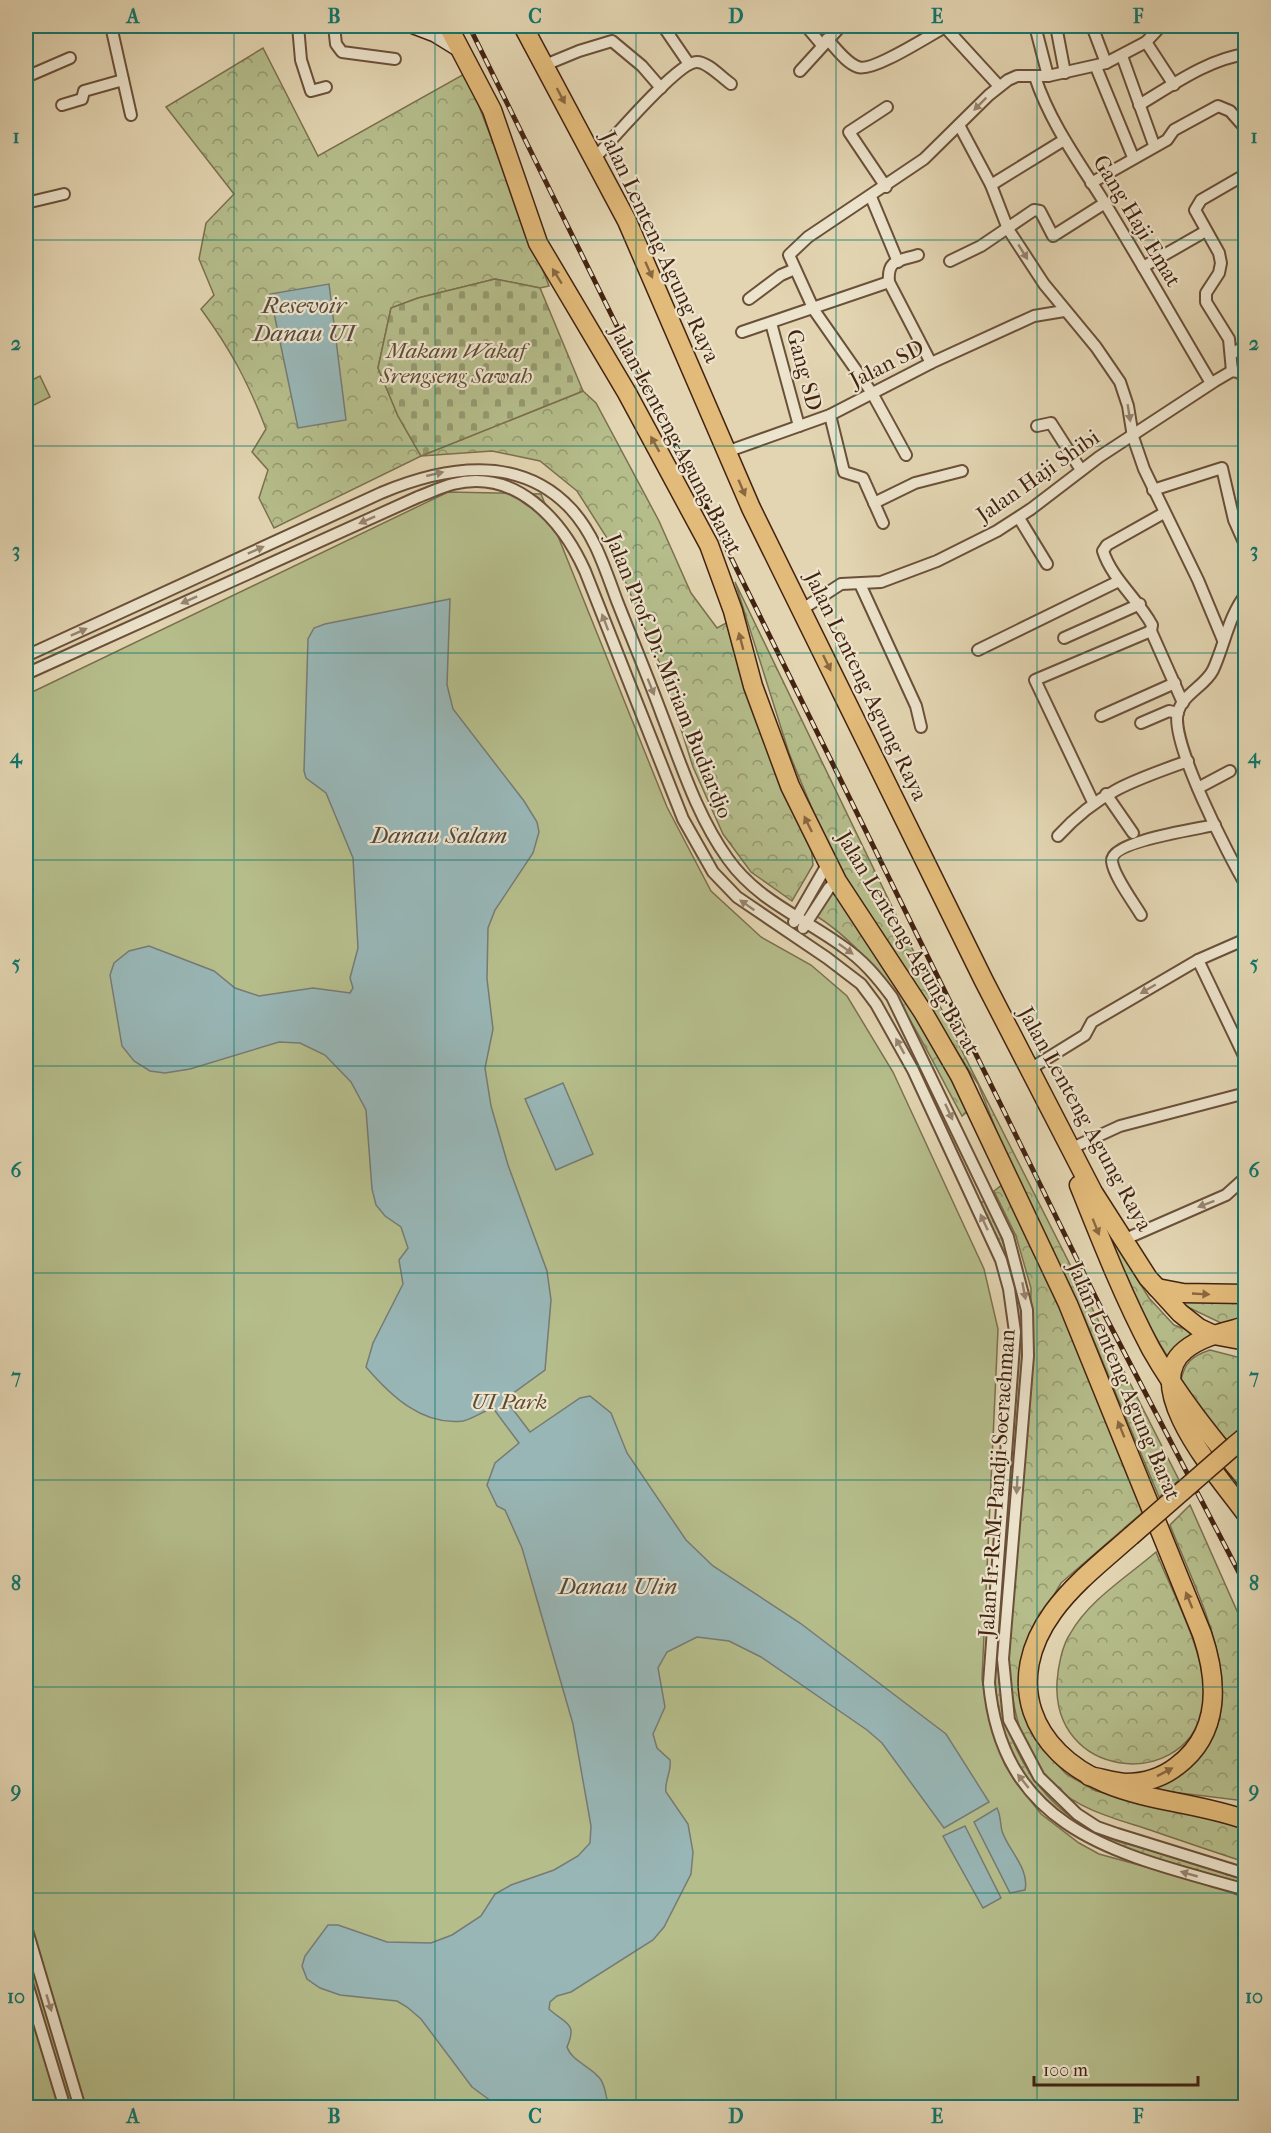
<svg xmlns="http://www.w3.org/2000/svg" width="1271" height="2133" font-family="'IM FELL French Canon',serif">
  <defs>
    <pattern id="grass-dots" width="8" height="8" patternUnits="userSpaceOnUse" patternTransform="scale(1.5)"><rect width="8" height="8" fill="#b5bd8b"/><path d="M2 2h.1M6 6h.1" fill="none" stroke="#959970" stroke-width="1.8" stroke-linecap="round"/></pattern>
    <pattern id="forest-crowns" width="20" height="18" patternUnits="userSpaceOnUse" patternTransform="scale(1.5)"><rect width="20" height="18" fill="#b5bd8b"/><path d="M2 6a3 3 0 1 1 6 0M12 15a3 3 0 1 1 6 0" fill="none" stroke="#959970"/></pattern>
    <pattern id="cemetery-stones" width="16" height="16" patternUnits="userSpaceOnUse" patternTransform="scale(1.5)"><rect width="16" height="16" fill="#b5bd8b"/><path d="M2 7V4a2 2 0 0 1 4 0v3zM10 15v-3a2 2 0 0 1 4 0v3z" fill="#959970"/></pattern>
  </defs>
  <rect width="100%" height="100%" fill="#e3d5b2"/>
  <filter id="stains"><feTurbulence type="fractalNoise" baseFrequency=".00333" numOctaves="4"/><feColorMatrix values="0 0 0 0 .2 0 0 0 0 .09 0 0 0 0 .02 0 0 0 .5 -.17"/></filter>
  <radialGradient id="worn" r=".72"><stop offset=".6" stop-color="#630" stop-opacity="0"/><stop offset="1" stop-color="#630" stop-opacity=".3"/></radialGradient>
  <!-- grass -->
  <path fill="url(#grass-dots)" stroke="#7c704e" stroke-width="1.5" d="M985 1201C1007 1246 1018 1281 1025 1331L1001 1685C1004 1750 1044 1810 1105 1837 1120 1843 1138 1846 1153 1851 1184 1860 1215 1869 1245 1880V1885C1199 1869 1151 1859 1105 1842 1066 1827 1024 1787 1008 1748 999 1725 996 1697 994 1672L1018 1322 980 1203Z"/>
  <!-- forest -->
  <g fill="url(#forest-crowns)" stroke="#7c704e" stroke-width="1.5">
    <path d="M263 48 318 156 466 73 549 286 540 288 495 279 418 298 391 308 378 368 398 416 421 456 583 391 596 403 659 521 691 593 717 628 730 621 811 846 813 865 792 901 751 872 723 834 693 767 662 669 607 538 577 491 540 461 492 451 421 456 274 528 259 498 268 470 252 452 266 429C248 382 231 350 201 309L214 295 199 259 206 223 234 194 166 107Z"/>
    <polygon points="735,582 955,1037 1179,1480 1159,1497 1082,1312 1013,1172 978,1084 833,859 789,753"/>
    <path d="M837 893 948 1068 968 1111 962 1116C921 1042 889 962 815 915L829 894Z"/>
    <path d="M1002 1185 1044 1271 1151 1505 1061 1583 1034 1629 1028 1713 1042 1748 1066 1774 1096 1791 1245 1822V1862C1214 1852 1182 1841 1150 1830 1117 1819 1082 1811 1055 1787 1016 1751 1010 1693 1007 1643L1030 1361 1031 1288 1016 1236 994 1191Z"/>
    <polygon points="1089,1201 1149,1298 1174,1325 1202,1335 1169,1359 1140,1311"/>
    <polygon points="1173,1300 1245,1302 1245,1318 1221,1323"/>
    <path d="M1210 1350 1245 1359V1426L1226 1444 1181 1380C1185 1362 1192 1356 1210 1350Z"/>
    <path d="M1190 1505 1245 1629V1801L1131 1787C1147 1782 1170 1779 1184 1769 1265 1715 1196 1593 1170 1525Z"/>
    <path d="M1156 1552C1173 1595 1214 1666 1202 1713 1180 1791 1052 1778 1057 1682 1058 1667 1062 1646 1070 1634 1089 1600 1127 1577 1156 1552Z"/>
  </g>
  <!-- cemetery -->
  <polygon fill="url(#cemetery-stones)" stroke="#7c704e" stroke-width="1.5" points="495,279 540,288 583,391 421,456 398,416 378,368 391,308 418,298"/>
  <!-- park -->
  <g fill="#b5bd8b" stroke="#7c704e" stroke-width="1.5">
    <polygon points="40,376 50,397 26,409 26,383"/>
    <polygon points="448,492 541,494 667,807 711,891 761,937 811,965 847,996 893,1072 984,1269 998,1329 982,1679 990,1724 1005,1765 1015,1781 1041,1814 1079,1843 1099,1854 1212,1885 1245,1898 1245,2107 26,2108 26,695"/>
  </g>
  <!-- water -->
  <g fill="#98b6b6" stroke="#767b74" stroke-width="1.5">
    <polygon points="329,284 346,420 298,428 270,294"/>
    <path d="M450 599 447 685 453 709 524 801 537 822 539 832 533 853 495 910 488 928 487 979 493 1029 485 1068 491 1106 508 1165 547 1271 551 1300 545 1370 505 1399 530 1432 580 1398 590 1396 611 1413 627 1453 686 1540 713 1566 800 1623 946 1734 989 1802 944 1828 882 1743 867 1730 761 1657 729 1641 697 1637 667 1652 658 1668 665 1707 653 1734 657 1748 670 1760C672 1772 664 1781 666 1792L688 1824 693 1852 691 1874 664 1927 653 1940 571 1992 557 1996 550 2002 549 2009C565 2024 578 2022 567 2047 572 2062 593 2067 601 2080 606 2088 606 2099 609 2107H499L472 2087 421 2019 407 2007 397 2001 340 1995 320 1988 307 1979 302 1966 305 1956 328 1925H338L387 1942 431 1943 452 1935 481 1916 495 1894 511 1885 554 1870 578 1856 590 1843 591 1826 573 1724 522 1548 505 1510 497 1506 487 1485 495 1463 519 1443 493 1408C483 1411 473 1419 463 1421 422 1426 390 1395 366 1367L373 1343 403 1284 399 1260 408 1248 401 1227 385 1216 376 1205 372 1189 366 1110 351 1082 325 1055 300 1043 279 1042 190 1069 165 1073 150 1071 134 1061 122 1046 110 975 114 963 129 951 149 946 214 971 235 988 259 996 313 988 350 993 353 988 350 978 358 948 353 858 326 793 306 778 304 771 308 639 314 628 325 624Z"/>
    <polygon points="563,1083 593,1154 556,1170 525,1099"/>
    <path d="M997 1808C1001 1816 1000 1823 1002 1831 1008 1850 1030 1869 1025 1890L1010 1893 974 1822Z"/>
    <polygon points="965,1826 1001,1898 983,1908 943,1836"/>
  </g>
  <g fill="none" stroke-linecap="round" stroke-linejoin="round">
    <!-- minor casing -->
    <g stroke="#6b5039" stroke-width="14">
      <g id="minor">
        <polyline points="111,26 131,115"/>
        <polyline points="298,26 301,60 311,91 326,87"/>
        <polyline points="334,26 336,44 342,52 395,59"/>
        <polyline points="663,26 689,64"/>
        <polyline points="806,26 822,45"/>
        <polyline points="944,26 999,86"/>
        <polyline points="1035,26 1048,76"/>
        <polyline points="1056,26 1065,73"/>
        <polyline points="1092,26 1106,63"/>
        <path d="M827 39C836 48 846 63 858 67 872 73 930 35 945 27"/>
        <polyline points="1146,42 1174,85"/>
        <polyline points="1122,56 1154,145"/>
        <polyline points="545,65 579,51 612,41 642,66 661,88"/>
        <polyline points="1096,67 1133,157"/>
        <polyline points="800,71 841,26"/>
        <polyline points="26,77 70,58"/>
        <path d="M1035 77C1051 125 1080 163 1106 205 1142 264 1176 324 1211 383"/>
        <polyline points="62,105 82,99 84,91 123,80"/>
        <path d="M1139 105C1171 86 1208 59 1246 54"/>
        <polyline points="959,125 991,185 1008,229 1044,284 1096,347 1120,382 1128,406 1133,437 1144,469 1198,580 1223,640"/>
        <path d="M595 158C611 141 677 63 696 62 707 61 722 78 731 84"/>
        <polyline points="1091,183 1167,140 1174,130 1218,106 1230,111 1246,129"/>
        <polyline points="991,185 1064,140"/>
        <polyline points="886,187 849,132 887,107"/>
        <polyline points="871,197 898,262"/>
        <polyline points="26,203 64,194"/>
        <path d="M918 255C899 261 887 259 889 282L931 363"/>
        <polyline points="950,261 981,246 1034,210 1040,211 1053,236 1105,203"/>
        <polyline points="1143,267 1206,231"/>
        <polyline points="749,299 781,275 795,269"/>
        <polyline points="771,323 799,426"/>
        <polyline points="742,332 889,282"/>
        <polyline points="1231,354 1246,346"/>
        <polyline points="1232,371 1229,339 1206,302 1206,293 1219,273 1221,263 1219,253 1195,210 1201,200 1246,174"/>
        <polyline points="830,415 844,472 863,478 883,523"/>
        <polyline points="1037,426 1051,423 1081,470"/>
        <polyline points="726,452 830,415 931,363 1034,316 1064,311"/>
        <polyline points="906,455 872,393 814,310 789,255 808,237 924,159 989,95 1008,80 1017,76 1048,76 1106,63 1146,42 1161,26"/>
        <polyline points="1153,490 1222,468 1234,520 1246,547"/>
        <polyline points="874,503 915,483 962,471"/>
        <path d="M1164 513 1107 545 1103 551C1112 579 1138 599 1152 625L1151 631 1183 703"/>
        <polyline points="1019,518 1047,564"/>
        <polyline points="860,584 916,706 921,727"/>
        <path d="M1246 594C1228 617 1225 644 1213 670 1205 686 1183 694 1178 712 1169 740 1229 857 1246 885"/>
        <polyline points="801,610 841,584 881,582 937,561 997,531 1031,509 1099,457 1215,381 1232,371 1238,372 1246,378"/>
        <polyline points="1064,638 1140,604"/>
        <polyline points="978,650 1119,581"/>
        <path d="M26 656 381 493C443 467 519 453 571 509 595 535 605 569 617 601 632 639 648 677 662 715 681 764 697 816 728 859 757 900 802 917 842 946 863 960 877 977 892 997L1008 1237 1027 1310 1028 1356 1003 1659 1009 1720 1039 1777 1077 1814 1097 1827 1117 1834 1246 1874"/>
        <path d="M26 674 418 497C429 493 441 487 453 484 516 468 562 520 585 571L683 819 713 872 737 897 827 958 861 984 876 1004 913 1070 1001 1260 1009 1289 1015 1332 989 1683C1003 1834 1123 1855 1246 1890"/>
        <polyline points="1101,716 1175,683"/>
        <polyline points="1141,723 1169,711 1178,713"/>
        <polyline points="1198,788 1230,771"/>
        <polyline points="1106,794 1133,833"/>
        <polyline points="1093,802 1035,680 1151,631"/>
        <path d="M1058 836C1098 792 1134 780 1188 761"/>
        <path d="M1141 915C1134 903 1113 875 1112 861 1111 841 1198 829 1215 825"/>
        <polyline points="794,922 828,863"/>
        <polyline points="803,928 829,888 837,881"/>
        <polyline points="1198,960 1246,1060"/>
        <polyline points="1030,1069 1085,1035 1092,1022 1198,960 1246,939"/>
        <polyline points="1072,1148 1120,1126 1246,1093"/>
        <polyline points="1123,1240 1226,1195 1246,1177"/>
        <polyline points="26,1927 80,2108"/>
        <polyline points="26,1980 65,2108"/>
      </g>
    </g>
    <!-- secondary casing -->
    <g stroke="#432311" stroke-width="18">
      <polyline id="secondary" points="414,26 435,34 461,50"/>
    </g>
    <!-- primary casing -->
    <g stroke="#432311" stroke-width="21">
      <g id="primary">
        <path d="M448 26 492 110 538 243 627 393 709 545 733 611 753 686 790 786 837 881 923 1012 960 1076 1068 1304 1202 1634C1218 1681 1221 1733 1177 1766 1163 1777 1144 1783 1125 1783 1113 1782 1101 1778 1089 1776"/>
        <polyline points="523,26 627,221 751,508 984,981 1093,1192 1148,1278 1180,1313 1199,1328 1214,1335 1246,1341"/>
        <path d="M1079 1185C1101 1240 1123 1296 1151 1349 1177 1395 1212 1438 1246 1479"/>
        <polyline points="1157,1288 1183,1293 1246,1294"/>
        <path d="M1246 1326C1225 1332 1202 1336 1185 1350 1138 1388 1221 1479 1246 1514"/>
        <polyline points="1234,1446 1246,1436"/>
        <path d="M1131 1536C1104 1560 1074 1583 1053 1612 1003 1681 1031 1751 1105 1783 1150 1802 1200 1803 1246 1820"/>
      </g>
    </g>
    <!-- minor -->
    <use href="#minor" stroke="#ede4cd" stroke-width="10"/>
    <!-- secondary -->
    <use href="#secondary" stroke="#ede4cd" stroke-width="15"/>
    <!-- primary -->
    <use href="#primary" stroke="#e2ba79" stroke-width="18"/>
    <!-- rail casing -->
    <g stroke="#432311" stroke-width="5">
      <polyline id="rail" points="469,26 1099,1304 1246,1586"/>
    </g>
    <!-- rail -->
    <use href="#rail" stroke="#ede4cd" stroke-width="3" stroke-dasharray="9" stroke-linecap="butt"/>
    <!-- primary-bridge casing -->
    <g stroke="#432311" stroke-width="21" stroke-linecap="butt">
      <polyline id="primary-bridge" points="1131,1536 1234,1446"/>
    </g>
    <!-- primary-bridge -->
    <use href="#primary-bridge" stroke="#e2ba79" stroke-width="18"/>
  </g>
  <!-- one-way arrows -->
  <defs><path id="oneway-solid" d="M-6-.8H1V-3.2L6.5 0L1 3.2V.8H-6Z" transform="scale(1.5)"/></defs>
  <g fill="#8b6740">
    <use href="#oneway-solid" transform="translate(561 96) rotate(62)"/>
    <use href="#oneway-solid" transform="translate(649 270) rotate(66)"/>
    <use href="#oneway-solid" transform="translate(557 276) rotate(-122)"/>
    <use href="#oneway-solid" transform="translate(655 444) rotate(-119)"/>
    <use href="#oneway-solid" transform="translate(742 488) rotate(67)"/>
    <use href="#oneway-solid" transform="translate(741 641) rotate(-105)"/>
    <use href="#oneway-solid" transform="translate(827 663) rotate(64)"/>
    <use href="#oneway-solid" transform="translate(808 824) rotate(-116)"/>
    <use href="#oneway-solid" transform="translate(1096 1227) rotate(68)"/>
    <use href="#oneway-solid" transform="translate(1201 1294) rotate(3)"/>
    <use href="#oneway-solid" transform="translate(1121 1429) rotate(-112)"/>
    <use href="#oneway-solid" transform="translate(1189 1600) rotate(-112)"/>
    <use href="#oneway-solid" transform="translate(1165 1772) rotate(-27)"/>
  </g>
  <g fill="#98846f">
    <use href="#oneway-solid" transform="translate(980 104) rotate(135)"/>
    <use href="#oneway-solid" transform="translate(1023 252) rotate(58)"/>
    <use href="#oneway-solid" transform="translate(1129 413) rotate(81)"/>
    <use href="#oneway-solid" transform="translate(435 474) rotate(-13)"/>
    <use href="#oneway-solid" transform="translate(367 520) rotate(156)"/>
    <use href="#oneway-solid" transform="translate(256 550) rotate(-24)"/>
    <use href="#oneway-solid" transform="translate(189 600) rotate(156)"/>
    <use href="#oneway-solid" transform="translate(605 622) rotate(-111)"/>
    <use href="#oneway-solid" transform="translate(79 632) rotate(-24)"/>
    <use href="#oneway-solid" transform="translate(651 687) rotate(68)"/>
    <use href="#oneway-solid" transform="translate(747 905) rotate(-145)"/>
    <use href="#oneway-solid" transform="translate(846 949) rotate(36)"/>
    <use href="#oneway-solid" transform="translate(1148 989) rotate(150)"/>
    <use href="#oneway-solid" transform="translate(900 1046) rotate(-119)"/>
    <use href="#oneway-solid" transform="translate(949 1112) rotate(65)"/>
    <use href="#oneway-solid" transform="translate(1206 1204) rotate(159)"/>
    <use href="#oneway-solid" transform="translate(984 1222) rotate(-115)"/>
    <use href="#oneway-solid" transform="translate(1024 1291) rotate(79)"/>
    <use href="#oneway-solid" transform="translate(1017 1485) rotate(93)"/>
    <use href="#oneway-solid" transform="translate(1023 1781) rotate(-129)"/>
    <use href="#oneway-solid" transform="translate(1189 1874) rotate(-164)"/>
    <use href="#oneway-solid" transform="translate(49 2003) rotate(73)"/>
  </g>
  <!-- grid -->
  <path fill="none" stroke="#0f766e" stroke-width="1.5" stroke-opacity="0.55" d="M234 26V2108M435 26V2108M636 26V2108M836 26V2108M1037 26V2108M26 240H1246M26 446H1246M26 653H1246M26 860H1246M26 1066H1246M26 1273H1246M26 1480H1246M26 1687H1246M26 1893H1246"/>
  <g text-anchor="middle" dominant-baseline="central" stroke-width="4.5" stroke-linejoin="round" paint-order="stroke">
    <!-- street labels -->
    <g font-size="22" fill="#432311" stroke="#ede4cd">
      <text transform="translate(1137 221) rotate(59)">Gang Haji Emat</text>
      <text transform="translate(660 247) rotate(65)">Jalan Lenteng Agung Raya</text>
      <text transform="translate(887 364) rotate(-27)">Jalan SD</text>
      <text transform="translate(804 370) rotate(75)">Gang SD</text>
      <text transform="translate(676 440) rotate(62)">Jalan Lenteng Agung Barat</text>
      <text transform="translate(1038 476) rotate(-35)">Jalan Haji Shibi</text>
      <text transform="translate(669 676) rotate(68)">Jalan Prof. Dr. Miriam Budiardjo</text>
      <text transform="translate(866 686) rotate(64)">Jalan Lenteng Agung Raya</text>
      <text transform="translate(908 943) rotate(59)">Jalan Lenteng Agung Barat</text>
      <text transform="translate(1085 1119) rotate(61)">Jalan Lenteng Agung Raya</text>
      <text transform="translate(1124 1381) rotate(67)">Jalan Lenteng Agung Barat</text>
      <text transform="translate(997 1483) rotate(-86)">Jalan Ir. R.M. Pandji Soerachman</text>
    </g>
    <!-- park labels -->
    <g font-size="22" font-style="italic" fill="#604a30" stroke="#ede4cd">
      <text x="456" y="351">Makam Wakaf<tspan x="456" dy="25">Srengseng Sawah</tspan></text>
      <text x="509" y="1402">UI Park</text>
    </g>
    <!-- water labels -->
    <g font-size="24" font-style="italic" fill="#58483a" stroke="#ede4cd">
      <text x="304" y="305">Resevoir<tspan x="304" dy="28">Danau UI</tspan></text>
      <text x="439" y="835">Danau Salam</text>
      <text x="618" y="1586">Danau Ulin</text>
    </g>
  </g>
  <!-- margin -->
  <rect width="1271" height="2133" fill="none" stroke="#e3d5b2" stroke-width="66"/>
  <!-- scale -->
  <path d="M1034 2076v9h164v-9" fill="none" stroke="#432311" stroke-width="3"/>
  <text x="1043" y="2076" font-size="18" fill="#432311" stroke="#ede4cd" stroke-width="4.5" paint-order="stroke">100 m</text>
  <rect x="33" y="33" width="1205" height="2067" fill="none" stroke="#0f766e" stroke-width="2"/>
  <g font-size="20" text-anchor="middle" font-weight="bold" fill="#0f766e">
    <text x="133" y="23">A</text>
    <text x="334" y="23">B</text>
    <text x="535" y="23">C</text>
    <text x="736" y="23">D</text>
    <text x="937" y="23">E</text>
    <text x="1138" y="23">F</text>
    <text x="16" y="143">1</text>
    <text x="1254" y="143">1</text>
    <text x="16" y="350">2</text>
    <text x="1254" y="350">2</text>
    <text x="16" y="557">3</text>
    <text x="1254" y="557">3</text>
    <text x="16" y="763">4</text>
    <text x="1254" y="763">4</text>
    <text x="16" y="970">5</text>
    <text x="1254" y="970">5</text>
    <text x="16" y="1177">6</text>
    <text x="1254" y="1177">6</text>
    <text x="16" y="1383">7</text>
    <text x="1254" y="1383">7</text>
    <text x="16" y="1590">8</text>
    <text x="1254" y="1590">8</text>
    <text x="16" y="1797">9</text>
    <text x="1254" y="1797">9</text>
    <text x="16" y="2003">10</text>
    <text x="1254" y="2003">10</text>
    <text x="133" y="2123">A</text>
    <text x="334" y="2123">B</text>
    <text x="535" y="2123">C</text>
    <text x="736" y="2123">D</text>
    <text x="937" y="2123">E</text>
    <text x="1138" y="2123">F</text>
  </g>
  <rect width="100%" height="100%" filter="url(#stains)"/>
  <rect width="100%" height="100%" fill="url(#worn)"/>
</svg>
